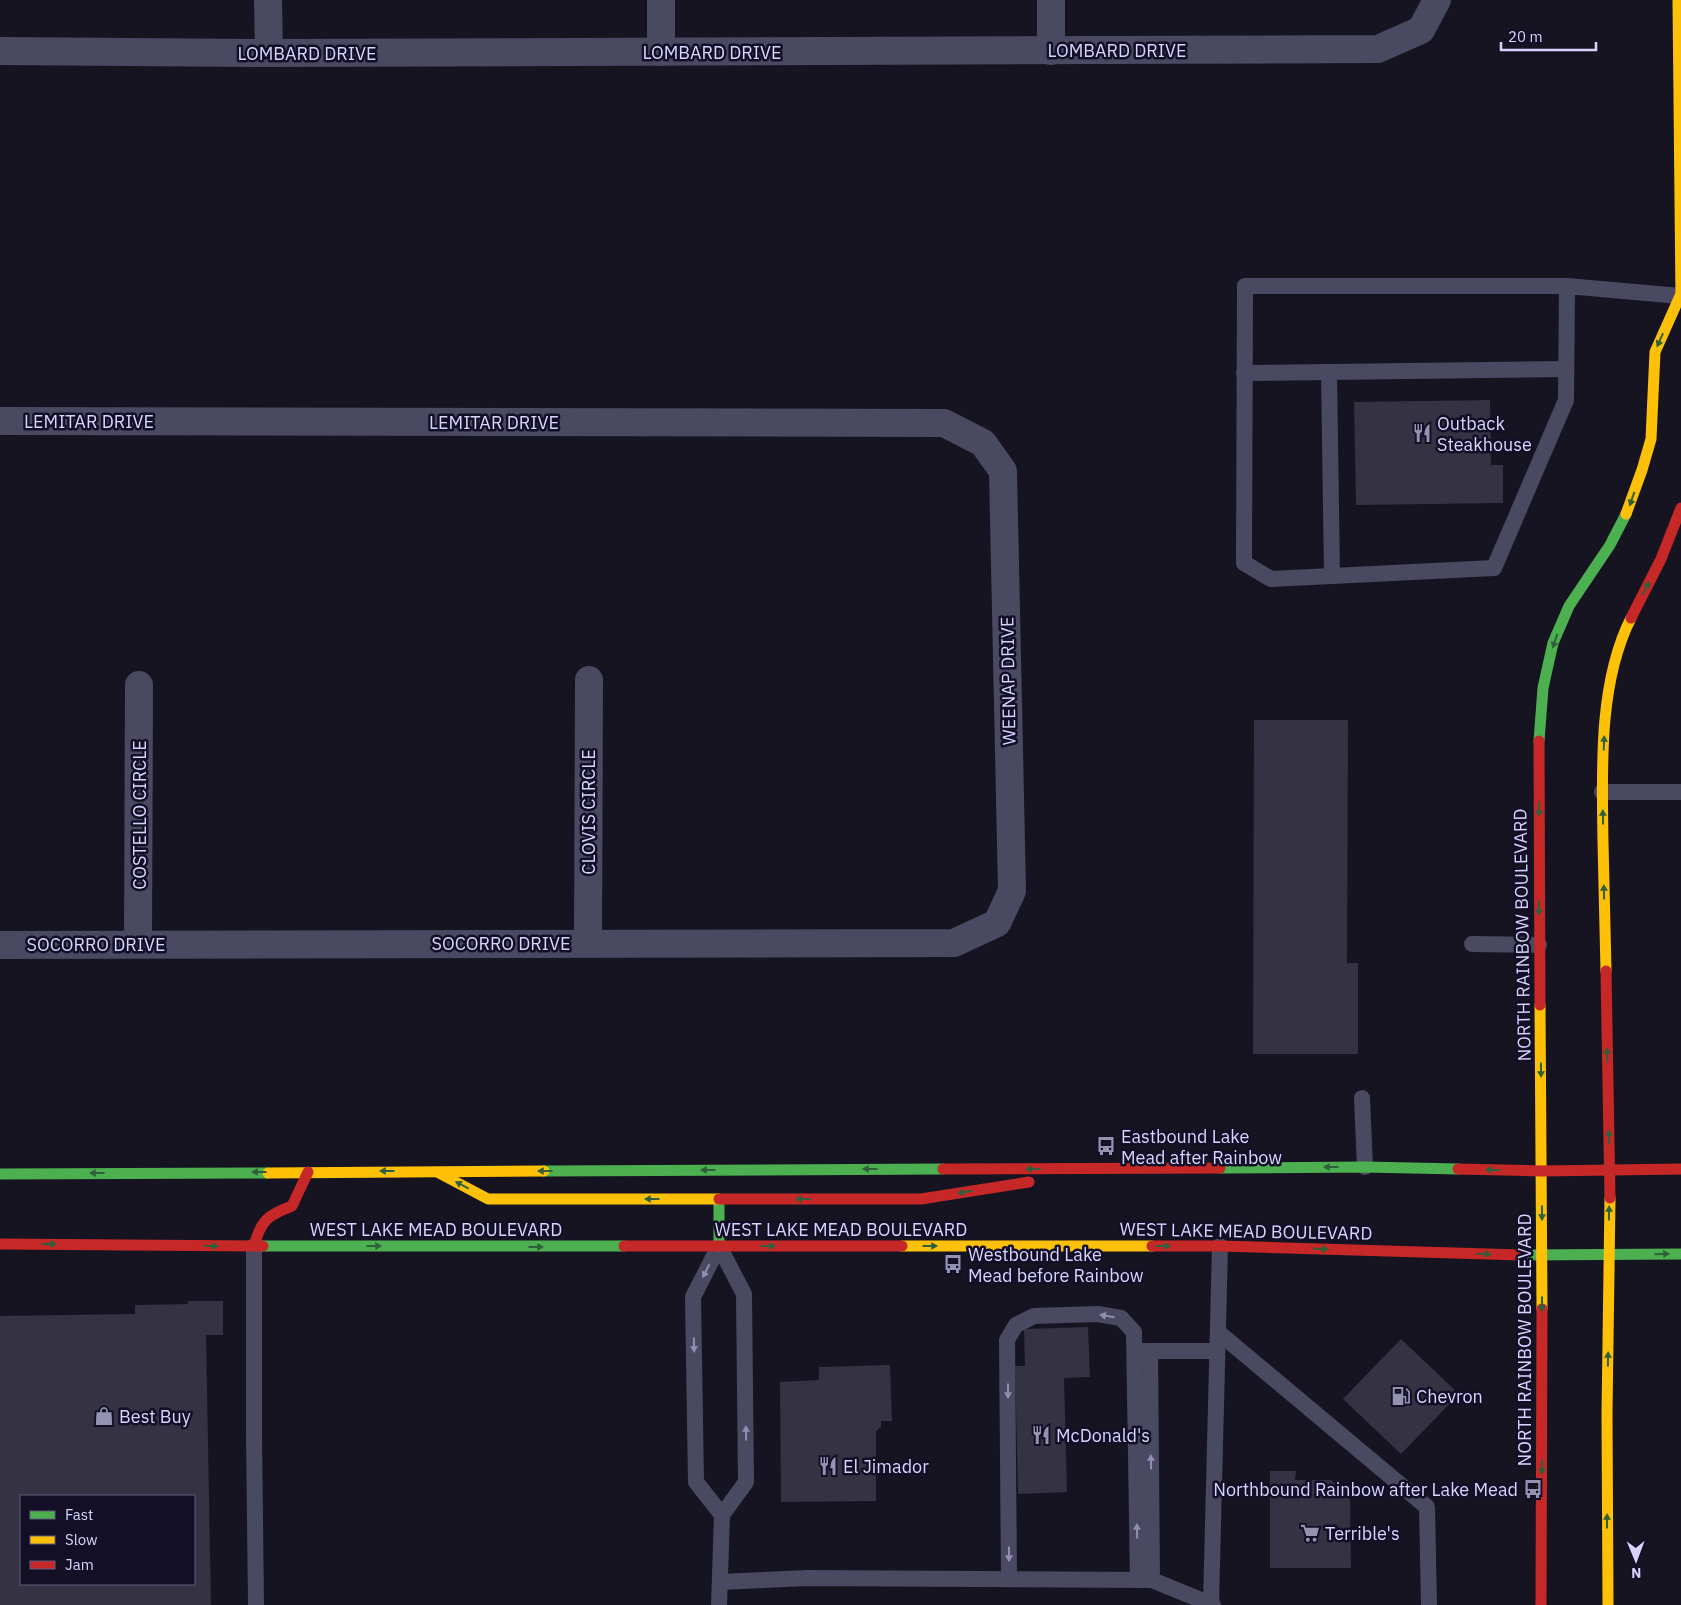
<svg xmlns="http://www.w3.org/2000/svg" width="1681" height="1605" font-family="'IBM Plex Sans',sans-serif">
  <rect width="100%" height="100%" fill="#161421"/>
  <!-- building -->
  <g fill="#343243" fill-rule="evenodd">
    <polygon points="1490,400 1491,465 1503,465 1503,503 1356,505 1354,402"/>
    <polygon points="1254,720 1348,720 1347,963 1358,963 1358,1054 1253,1054"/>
    <path d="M188 1301H223V1335H206L211 1605H0V1316L135 1314V1305L188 1304ZM21 1496H194V1584H21Z"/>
    <polygon points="1088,1327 1090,1377 1064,1378 1067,1492 1018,1494 1015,1366 1025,1366 1024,1329"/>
    <polygon points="1401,1339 1459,1394 1401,1454 1343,1399"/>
    <polygon points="890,1365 892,1421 881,1421 881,1427 876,1431 876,1501 781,1502 780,1382 819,1380 819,1367"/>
    <polygon points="1270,1471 1296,1471 1295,1480 1331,1480 1350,1498 1351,1568 1270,1568"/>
  </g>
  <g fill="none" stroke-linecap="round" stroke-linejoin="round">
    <!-- lane -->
    <g stroke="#4a4962" stroke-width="16">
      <polyline points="1567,286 1566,400 1494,568 1271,579 1244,563 1245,286 1567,286 1680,296"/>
      <polyline points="1329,372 1332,576"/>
      <polyline points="1244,373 1566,369"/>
      <polyline points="1602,792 1681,792"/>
      <polyline points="1472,944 1539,945"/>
      <polyline points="1362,1098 1365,1167"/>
      <polyline points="254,1246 254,1435 256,1605"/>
      <polyline points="719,1246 744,1294 746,1482 722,1515 719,1605"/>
      <polyline points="719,1246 693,1297 696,1482 722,1515"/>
      <polyline points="1218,1332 1427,1507 1429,1605"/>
      <polyline points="1139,1351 1217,1351"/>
      <polyline points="1150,1351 1152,1580"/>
      <polyline points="1009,1579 1007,1340 1016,1325 1034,1316 1098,1314 1121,1318 1134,1332 1138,1580"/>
      <polyline points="720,1582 808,1578 1152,1580 1213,1605"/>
      <polyline points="1211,1604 1220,1246"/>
    </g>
    <!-- street -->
    <g stroke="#4a4962" stroke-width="28">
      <polyline points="268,0 269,53"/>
      <polyline points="661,0 661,52"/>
      <polyline points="1051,0 1051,51"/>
      <polyline points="0,51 269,53 1378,49 1421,30 1437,0"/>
      <polyline points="0,421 944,423 983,443 1003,471 1012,891 997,923 954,943 0,945"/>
      <polyline points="588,943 589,680"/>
      <polyline points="138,944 139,685"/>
    </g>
    <!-- fast -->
    <g stroke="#4caf50" stroke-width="11">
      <polyline points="1539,741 1543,688 1553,643 1569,606 1610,545 1626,514"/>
      <polyline points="1220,1168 1365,1167 1458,1169"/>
      <polyline points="544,1171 943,1169"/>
      <polyline points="0,1174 268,1173"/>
      <polyline points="719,1199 719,1246"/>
      <polyline points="263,1246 624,1246"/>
      <polyline points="1521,1255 1681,1254"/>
    </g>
    <!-- slow -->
    <g stroke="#ffc107" stroke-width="11">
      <polyline points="1678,0 1681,299"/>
      <polyline points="1626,514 1642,470 1651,439 1655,352 1680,296"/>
      <path d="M1606 971C1605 928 1604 885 1603 842 1602 771 1598 683 1631 618"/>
      <polyline points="1540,1005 1542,1309"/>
      <polyline points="268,1173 544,1171"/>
      <polyline points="439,1173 488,1199 719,1199"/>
      <polyline points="902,1246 1152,1246"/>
      <polyline points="1608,1605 1607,1414 1610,1198"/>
    </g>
    <!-- jam -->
    <g stroke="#c62828" stroke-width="11">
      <polyline points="1631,618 1661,559 1681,508"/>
      <polyline points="1539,741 1540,1005"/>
      <polyline points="1606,971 1610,1198"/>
      <polyline points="943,1169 1220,1168"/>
      <polyline points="1458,1169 1542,1171 1681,1169"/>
      <polyline points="719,1199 921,1199 1029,1182"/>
      <polyline points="0,1244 263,1246"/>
      <path d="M254 1246C261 1220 268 1215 292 1206L308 1172"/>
      <polyline points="624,1246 902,1246"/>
      <polyline points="1152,1246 1220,1246 1521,1255"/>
      <polyline points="1541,1605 1542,1309"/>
    </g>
  </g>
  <!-- one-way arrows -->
  <defs><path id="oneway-solid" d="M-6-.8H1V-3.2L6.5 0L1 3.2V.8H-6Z" transform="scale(1.25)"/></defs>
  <g fill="#305f3b">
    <use href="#oneway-solid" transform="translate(1660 340) rotate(114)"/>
    <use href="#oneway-solid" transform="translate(1632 499) rotate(109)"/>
    <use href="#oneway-solid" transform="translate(1646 588) rotate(-63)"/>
    <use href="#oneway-solid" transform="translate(1555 641) rotate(109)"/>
    <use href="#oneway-solid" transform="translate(1604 743) rotate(-88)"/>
    <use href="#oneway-solid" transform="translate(1539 809) rotate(89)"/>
    <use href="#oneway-solid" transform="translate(1603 817) rotate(-91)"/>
    <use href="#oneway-solid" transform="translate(1604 892) rotate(-91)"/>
    <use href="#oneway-solid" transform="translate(1539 908) rotate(90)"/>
    <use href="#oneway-solid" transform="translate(1607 1055) rotate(-91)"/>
    <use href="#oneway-solid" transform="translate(1541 1070) rotate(89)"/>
    <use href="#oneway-solid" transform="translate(1609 1137) rotate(-91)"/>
    <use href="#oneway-solid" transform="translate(1331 1167) rotate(180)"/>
    <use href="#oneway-solid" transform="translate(870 1169) rotate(180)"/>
    <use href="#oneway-solid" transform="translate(1033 1169) rotate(180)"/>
    <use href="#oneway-solid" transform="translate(708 1170) rotate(180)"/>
    <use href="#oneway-solid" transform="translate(1493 1170) rotate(-179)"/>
    <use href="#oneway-solid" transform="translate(387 1171) rotate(180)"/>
    <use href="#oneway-solid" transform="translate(545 1171) rotate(180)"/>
    <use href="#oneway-solid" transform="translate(259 1172) rotate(180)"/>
    <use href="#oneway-solid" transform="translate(97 1173) rotate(180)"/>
    <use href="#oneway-solid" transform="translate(462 1185) rotate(-152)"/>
    <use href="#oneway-solid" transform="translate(965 1192) rotate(171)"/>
    <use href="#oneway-solid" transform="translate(652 1199) rotate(-180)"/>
    <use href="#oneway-solid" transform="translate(803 1199) rotate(-180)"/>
    <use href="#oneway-solid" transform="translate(1542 1213) rotate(90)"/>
    <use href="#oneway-solid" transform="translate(1609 1213) rotate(-89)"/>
    <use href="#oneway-solid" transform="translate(49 1244) rotate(1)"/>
    <use href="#oneway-solid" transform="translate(211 1246) rotate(1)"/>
    <use href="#oneway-solid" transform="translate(374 1246)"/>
    <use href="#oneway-solid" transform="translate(768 1246)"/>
    <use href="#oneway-solid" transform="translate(930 1246)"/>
    <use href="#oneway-solid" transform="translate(1163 1246)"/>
    <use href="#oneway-solid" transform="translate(536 1247)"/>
    <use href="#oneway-solid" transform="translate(1321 1249) rotate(2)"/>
    <use href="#oneway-solid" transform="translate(1484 1254) rotate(2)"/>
    <use href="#oneway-solid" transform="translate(1662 1254) rotate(-1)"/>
    <use href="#oneway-solid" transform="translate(1542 1304) rotate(90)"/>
    <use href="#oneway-solid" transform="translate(1608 1359) rotate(-89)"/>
    <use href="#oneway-solid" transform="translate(1542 1467) rotate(90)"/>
    <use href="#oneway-solid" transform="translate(1607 1521) rotate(-90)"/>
  </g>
  <g fill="#928eb0">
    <use href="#oneway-solid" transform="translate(706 1271) rotate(117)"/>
    <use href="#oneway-solid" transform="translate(1107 1316) rotate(-171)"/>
    <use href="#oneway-solid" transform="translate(694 1345) rotate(89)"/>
    <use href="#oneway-solid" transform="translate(1008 1391) rotate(90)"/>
    <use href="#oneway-solid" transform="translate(746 1433) rotate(-91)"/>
    <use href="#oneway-solid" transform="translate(1151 1462) rotate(-91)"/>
    <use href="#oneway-solid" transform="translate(1137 1531) rotate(-91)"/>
    <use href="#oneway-solid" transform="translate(1009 1554) rotate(90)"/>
  </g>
  <!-- icons -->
  <defs>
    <g id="restaurant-bare" transform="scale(1.5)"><path d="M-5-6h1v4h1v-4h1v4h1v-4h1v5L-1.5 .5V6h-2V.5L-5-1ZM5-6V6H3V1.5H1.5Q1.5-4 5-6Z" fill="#9591b1" stroke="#130f26" stroke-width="2.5" paint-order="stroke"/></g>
    <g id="bus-bare" transform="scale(1.5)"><path d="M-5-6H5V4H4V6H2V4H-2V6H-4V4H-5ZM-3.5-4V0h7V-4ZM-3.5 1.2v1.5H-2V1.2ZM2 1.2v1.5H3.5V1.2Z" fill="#9591b1" stroke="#130f26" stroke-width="2.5" paint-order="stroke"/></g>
    <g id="fuel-bare" transform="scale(1.5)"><path d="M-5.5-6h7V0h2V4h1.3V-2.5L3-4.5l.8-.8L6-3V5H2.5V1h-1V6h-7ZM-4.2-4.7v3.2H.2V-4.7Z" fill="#9591b1" stroke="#130f26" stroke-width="2.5" paint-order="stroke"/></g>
    <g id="shop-bare" transform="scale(1.5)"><path d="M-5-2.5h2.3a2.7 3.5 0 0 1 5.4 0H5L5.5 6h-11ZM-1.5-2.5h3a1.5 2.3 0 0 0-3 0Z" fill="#9591b1" stroke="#130f26" stroke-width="2.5" paint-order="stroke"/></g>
    <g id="supermarket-bare" transform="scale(1.5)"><path d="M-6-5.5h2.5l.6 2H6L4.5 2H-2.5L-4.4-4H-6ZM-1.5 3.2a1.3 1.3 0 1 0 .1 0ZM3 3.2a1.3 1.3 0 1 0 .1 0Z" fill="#9591b1" stroke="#130f26" stroke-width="2.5" paint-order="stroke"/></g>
  </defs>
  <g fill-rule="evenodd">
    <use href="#restaurant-bare" x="1422" y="433"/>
    <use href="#bus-bare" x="1106" y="1146"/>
    <use href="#bus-bare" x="953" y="1264"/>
    <use href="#fuel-bare" x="1401" y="1396"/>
    <use href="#shop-bare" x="104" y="1416"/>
    <use href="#restaurant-bare" x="1041" y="1435"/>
    <use href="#restaurant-bare" x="828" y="1466"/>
    <use href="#bus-bare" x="1533" y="1489"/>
    <use href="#supermarket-bare" x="1310" y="1533"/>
  </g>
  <g text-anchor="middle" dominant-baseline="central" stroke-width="5" stroke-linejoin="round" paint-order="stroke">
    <!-- street labels -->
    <g font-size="18" fill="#d9d4ff" stroke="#130f26">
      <text x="1117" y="50">LOMBARD DRIVE</text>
      <text x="712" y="52">LOMBARD DRIVE</text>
      <text x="307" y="53">LOMBARD DRIVE</text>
      <text x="89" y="421">LEMITAR DRIVE</text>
      <text x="494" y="422">LEMITAR DRIVE</text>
      <text transform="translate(1008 681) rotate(-91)">WEENAP DRIVE</text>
      <text transform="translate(588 812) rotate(-90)">CLOVIS CIRCLE</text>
      <text transform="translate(139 815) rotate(-90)">COSTELLO CIRCLE</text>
      <text transform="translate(1522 935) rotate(-91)">NORTH RAINBOW BOULEVARD</text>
      <text x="501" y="943">SOCORRO DRIVE</text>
      <text x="96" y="944">SOCORRO DRIVE</text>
      <text x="436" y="1229">WEST LAKE MEAD BOULEVARD</text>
      <text x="841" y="1229">WEST LAKE MEAD BOULEVARD</text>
      <text transform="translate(1246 1231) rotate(1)">WEST LAKE MEAD BOULEVARD</text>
      <text transform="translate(1524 1340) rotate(-90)">NORTH RAINBOW BOULEVARD</text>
    </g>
    <!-- poi labels -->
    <g font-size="18" fill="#d9d4ff" stroke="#130f26" text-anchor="start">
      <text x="1437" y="423">Outback<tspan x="1437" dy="21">Steakhouse</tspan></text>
      <text x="1121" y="1136">Eastbound Lake<tspan x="1121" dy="21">Mead after Rainbow</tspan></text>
      <text x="968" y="1254">Westbound Lake<tspan x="968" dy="21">Mead before Rainbow</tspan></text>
      <text x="1416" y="1396">Chevron</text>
      <text x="119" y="1416">Best Buy</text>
      <text x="1056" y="1435">McDonald's</text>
      <text x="843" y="1466">El Jimador</text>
      <text x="1518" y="1489" text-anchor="end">Northbound Rainbow after Lake Mead</text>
      <text x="1325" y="1533">Terrible's</text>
    </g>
  </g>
  <!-- legend -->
  <rect x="20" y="1495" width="175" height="90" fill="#130f26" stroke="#625e7d"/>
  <rect x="30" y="1511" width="25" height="8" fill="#4caf50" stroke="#625e7d"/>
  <text x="65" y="1520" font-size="15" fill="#d9d4ff">Fast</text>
  <rect x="30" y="1536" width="25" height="8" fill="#ffc107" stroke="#625e7d"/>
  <text x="65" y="1545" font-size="15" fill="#d9d4ff">Slow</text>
  <rect x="30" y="1561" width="25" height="8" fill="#c62828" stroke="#625e7d"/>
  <text x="65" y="1570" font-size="15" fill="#d9d4ff">Jam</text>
  <!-- north arrow -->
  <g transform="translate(1636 1560) rotate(179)" stroke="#130f26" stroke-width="4" paint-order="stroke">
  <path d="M0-4L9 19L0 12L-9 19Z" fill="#d9d4ff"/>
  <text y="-8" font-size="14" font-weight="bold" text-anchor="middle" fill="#d9d4ff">N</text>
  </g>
  <!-- scale -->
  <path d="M1501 42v8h95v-8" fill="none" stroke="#d9d4ff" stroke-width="2.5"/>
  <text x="1508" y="42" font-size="15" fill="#d9d4ff" stroke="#130f26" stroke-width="4" paint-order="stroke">20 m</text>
</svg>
